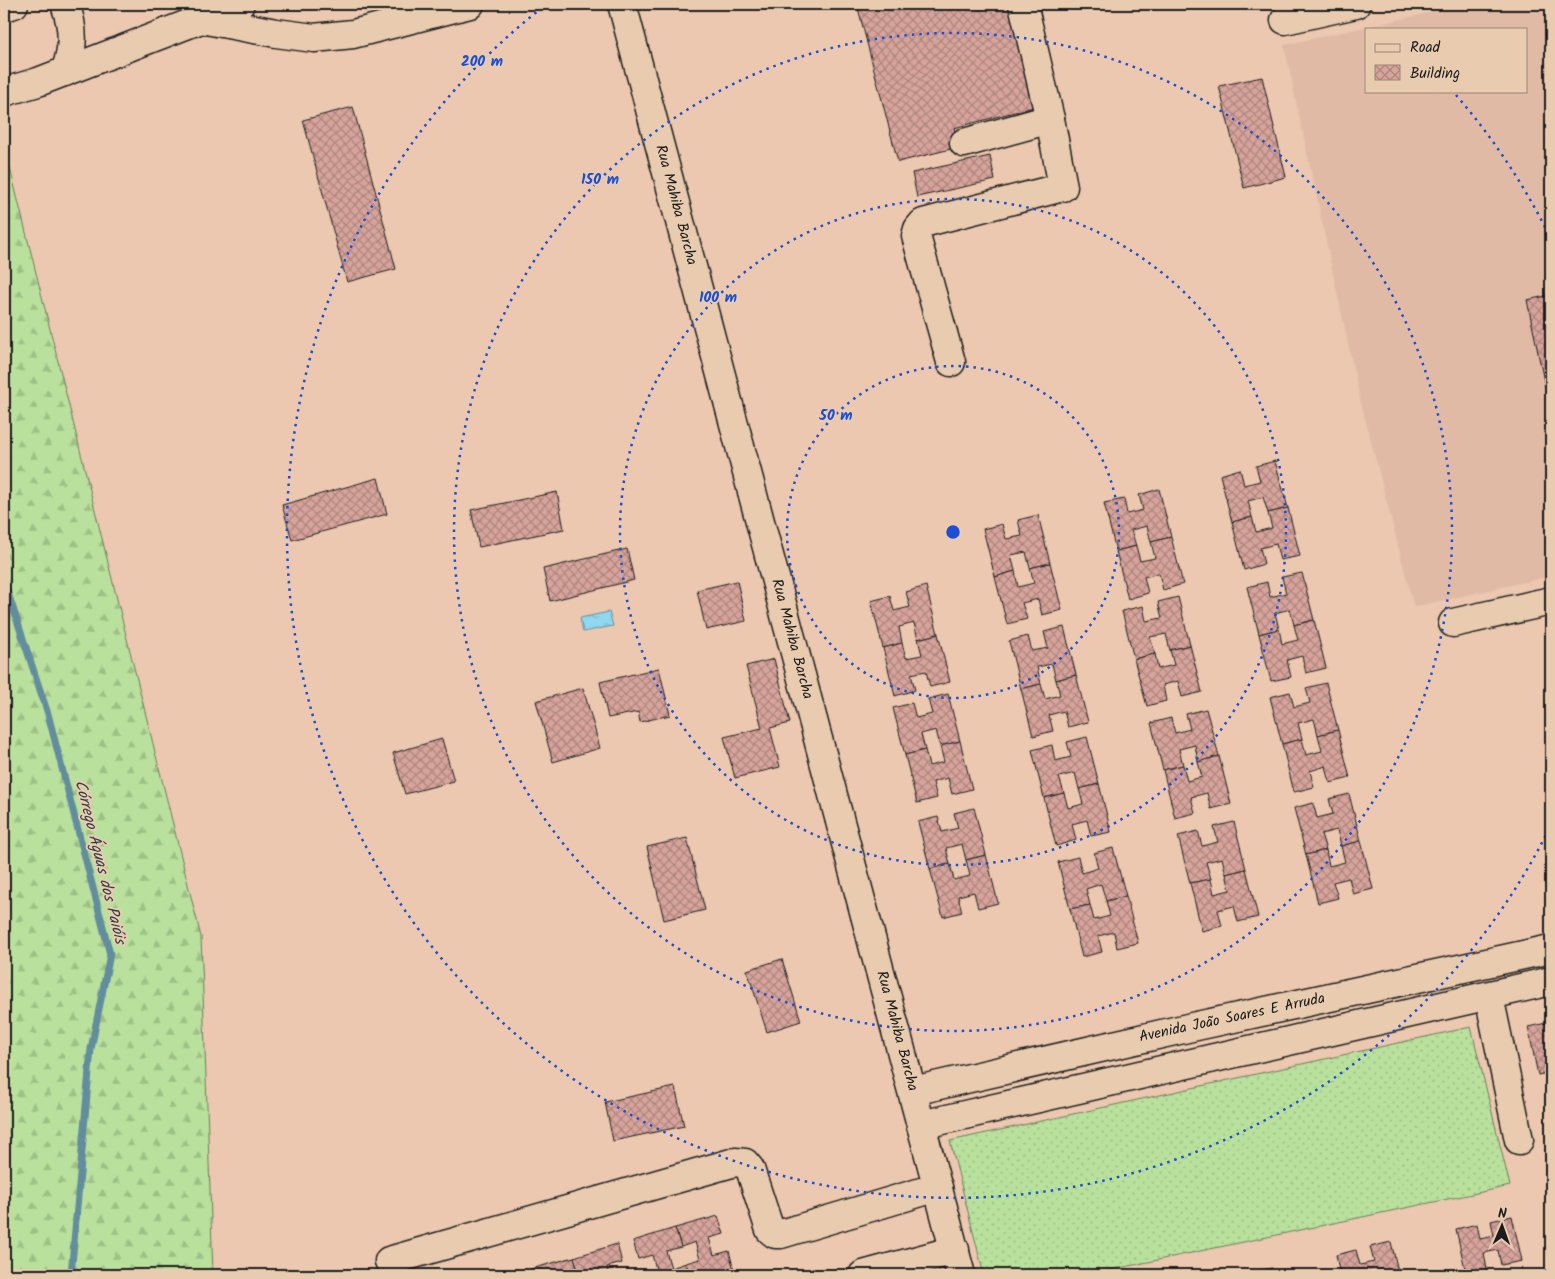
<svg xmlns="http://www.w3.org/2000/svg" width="1555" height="1279" font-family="Kalam,sans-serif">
  <defs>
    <pattern id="grass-dots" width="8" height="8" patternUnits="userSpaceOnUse" patternTransform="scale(1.25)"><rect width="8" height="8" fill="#b9e09c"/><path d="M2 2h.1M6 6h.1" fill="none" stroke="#9ec086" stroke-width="1.8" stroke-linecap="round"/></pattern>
    <pattern id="forest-firs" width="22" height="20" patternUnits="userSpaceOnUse" patternTransform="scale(1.25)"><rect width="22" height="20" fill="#b9e09c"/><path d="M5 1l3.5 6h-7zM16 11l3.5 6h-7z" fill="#9ec086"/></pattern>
    <pattern id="water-ripples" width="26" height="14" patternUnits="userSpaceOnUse" patternTransform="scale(1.25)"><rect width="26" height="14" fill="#90d8f1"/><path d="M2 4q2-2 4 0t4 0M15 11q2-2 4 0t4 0" fill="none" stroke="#7cb9ce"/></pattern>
    <pattern id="building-cross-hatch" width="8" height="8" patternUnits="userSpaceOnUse" patternTransform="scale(1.25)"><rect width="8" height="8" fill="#d7a49c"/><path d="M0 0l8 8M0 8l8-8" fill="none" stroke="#ae857e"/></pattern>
  </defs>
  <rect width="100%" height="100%" fill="#ebc8af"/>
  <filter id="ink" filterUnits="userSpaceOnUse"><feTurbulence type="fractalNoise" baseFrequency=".02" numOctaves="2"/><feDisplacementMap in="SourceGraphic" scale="10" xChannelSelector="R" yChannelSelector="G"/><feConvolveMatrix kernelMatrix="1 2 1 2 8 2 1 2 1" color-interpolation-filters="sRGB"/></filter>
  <g filter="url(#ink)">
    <!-- built -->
    <path fill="#e1baa6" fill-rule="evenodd" d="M1469 4H1551V576L1414 607 1360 399 1284 45ZM1366 29H1526V91H1366Z"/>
    <!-- grass -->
    <polygon fill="url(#grass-dots)" stroke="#6a7e5c" points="1471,1027 1510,1186 1091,1274 1091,1275 984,1275 950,1141"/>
    <!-- forest -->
    <polygon fill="url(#forest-firs)" stroke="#6a7e5c" points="4,144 201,937 213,1275 4,1275"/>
    <!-- water -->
    <polygon fill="url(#water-ripples)" stroke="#628d9c" points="609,612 613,626 583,632 580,618"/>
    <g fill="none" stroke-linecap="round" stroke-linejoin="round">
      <!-- stream -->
      <polyline stroke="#628d9c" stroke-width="7" points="4,581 48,714 110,954 91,1049 71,1275"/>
    </g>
    <!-- building -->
    <g fill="url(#building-cross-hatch)" stroke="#1c1c1c">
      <polygon points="875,4 1019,4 1045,104 954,128 959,147 898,162 858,8"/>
      <polygon points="1262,77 1286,177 1244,188 1219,86"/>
      <polygon points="353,107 396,269 347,282 303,120"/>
      <polygon points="990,156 995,180 917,197 912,173"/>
      <polygon points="1551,295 1551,415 1527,300"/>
      <polygon points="1275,461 1288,508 1268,513 1263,497 1248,501 1252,517 1232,522 1220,475 1240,469 1244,485 1260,481 1256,466"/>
      <polygon points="378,478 387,514 292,540 282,505"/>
      <polygon points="1159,489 1171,537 1151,542 1147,526 1131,530 1136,546 1116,551 1104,503 1124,499 1127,514 1143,510 1139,495"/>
      <polygon points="557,492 564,529 479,547 471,510"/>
      <polygon points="1288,508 1300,556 1280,560 1276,544 1260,548 1264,564 1244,570 1232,522 1252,517 1256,532 1272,528 1268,513"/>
      <polygon points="1038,515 1050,563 1030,568 1026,552 1011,555 1015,571 995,577 983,529 1002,524 1006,539 1022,536 1018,520"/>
      <polygon points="1171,537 1183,584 1163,590 1159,573 1144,577 1148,593 1128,599 1116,551 1136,546 1140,561 1155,558 1151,542"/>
      <polygon points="627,549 634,580 550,601 543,569"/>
      <polygon points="1050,563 1062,610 1042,615 1038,599 1022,603 1027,619 1007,624 995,577 1015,571 1018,587 1034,583 1030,568"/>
      <polygon points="1302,573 1314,620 1294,625 1290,609 1275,613 1279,629 1259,634 1247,587 1267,582 1270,597 1286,593 1282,577"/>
      <polygon points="737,581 746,621 706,630 697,590"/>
      <polygon points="926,586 938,634 918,639 914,623 899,627 902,643 883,648 871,601 890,596 894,611 910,607 906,592"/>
      <polygon points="1178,597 1190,645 1170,650 1166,634 1150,637 1155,654 1134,659 1122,611 1143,606 1146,621 1162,618 1158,602"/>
      <polygon points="1314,620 1326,668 1306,673 1302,656 1287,660 1291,677 1271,681 1259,634 1279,629 1282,644 1298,640 1294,625"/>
      <polygon points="1064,627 1076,675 1056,680 1052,664 1037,667 1041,684 1021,689 1009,641 1028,636 1032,651 1048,648 1044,632"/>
      <polygon points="938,634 950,682 930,687 926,671 911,674 915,690 895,696 883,648 902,643 906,658 922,655 918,639"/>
      <polygon points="1190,645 1202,692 1182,697 1178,681 1163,685 1166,701 1147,706 1134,659 1155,654 1158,669 1174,665 1170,650"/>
      <polygon points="774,659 790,723 770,728 780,767 735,778 724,737 762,728 746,666"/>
      <polygon points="659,668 670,715 640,722 638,712 608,718 600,682"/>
      <polygon points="1076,675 1088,722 1068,727 1064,711 1049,715 1053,731 1033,736 1021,689 1041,684 1045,699 1060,695 1056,680"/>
      <polygon points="1326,683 1338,730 1318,735 1314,719 1298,723 1302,739 1282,744 1270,697 1290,692 1294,707 1310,703 1306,688"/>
      <polygon points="583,688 600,748 553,762 536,701"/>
      <polygon points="948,694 960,741 940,746 936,730 921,734 925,750 905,755 893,708 912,703 916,718 932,714 928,699"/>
      <polygon points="1206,709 1219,756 1198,762 1195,745 1179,749 1183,765 1163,770 1151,723 1171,718 1175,733 1190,729 1186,714"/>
      <polygon points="1338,730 1350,778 1330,783 1326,766 1310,771 1314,787 1294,792 1282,744 1302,739 1306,755 1322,751 1318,735"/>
      <polygon points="1087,737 1099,784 1079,789 1075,773 1059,777 1064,793 1044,798 1032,750 1052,745 1055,761 1071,757 1067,742"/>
      <polygon points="442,739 454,781 405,794 393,753"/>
      <polygon points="960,741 972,789 952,794 948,778 933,782 937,798 917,803 905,755 925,750 929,766 944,762 940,746"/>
      <polygon points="1219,756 1231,804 1211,809 1207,793 1191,797 1195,813 1175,818 1163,770 1183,765 1187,781 1202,777 1198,762"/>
      <polygon points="1099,784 1111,832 1091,836 1087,820 1072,824 1076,840 1056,846 1044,798 1064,793 1068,808 1083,804 1079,789"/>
      <polygon points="1349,794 1361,841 1341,846 1337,830 1321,834 1326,850 1306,855 1294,808 1313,803 1317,818 1333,814 1329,799"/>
      <polygon points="974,808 986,855 966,860 962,844 946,848 950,864 930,869 918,822 938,817 942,832 958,828 954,813"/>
      <polygon points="1234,822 1246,869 1226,874 1222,858 1206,862 1211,879 1190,883 1178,836 1198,831 1202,846 1218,842 1214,827"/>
      <polygon points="687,838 705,910 664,920 647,847"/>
      <polygon points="1361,841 1373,889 1353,894 1349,878 1333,882 1338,898 1318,903 1306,855 1326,850 1329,866 1345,862 1341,846"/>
      <polygon points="1113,848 1126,896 1106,901 1101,884 1086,889 1090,905 1070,909 1058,862 1078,857 1082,873 1098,868 1094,853"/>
      <polygon points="986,855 998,903 978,908 974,892 958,896 962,912 943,917 930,869 950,864 954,880 970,876 966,860"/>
      <polygon points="1246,869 1258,917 1238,922 1234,906 1218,910 1222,926 1202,931 1190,883 1211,879 1214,894 1230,890 1226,874"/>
      <polygon points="1126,896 1138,943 1117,948 1114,932 1098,936 1102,952 1082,957 1070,909 1090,905 1094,920 1110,916 1106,901"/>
      <polygon points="782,959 801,1021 767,1032 747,970"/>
      <polygon points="1551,1022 1551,1072 1538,1075 1528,1027"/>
      <polygon points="675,1087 684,1126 613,1141 605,1102"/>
      <polygon points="718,1216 724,1234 709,1238 714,1255 729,1251 734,1270 715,1275 689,1275 686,1263 700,1259 695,1242 681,1247 675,1228"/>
      <polygon points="1512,1216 1522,1261 1501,1265 1498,1250 1484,1253 1487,1269 1466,1273 1456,1229 1477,1224 1480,1239 1494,1236 1491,1221"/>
      <polygon points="675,1228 681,1247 666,1251 671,1268 686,1263 689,1275 645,1275 657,1272 652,1255 638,1259 633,1241"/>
      <polygon points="1391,1242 1399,1275 1340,1275 1336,1255 1356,1250 1360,1265 1374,1262 1370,1247"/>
      <polygon points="617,1244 622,1263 607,1267 609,1275 595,1275 594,1271 579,1275 574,1257"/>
      <polygon points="574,1257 579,1275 532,1275 531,1269"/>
      <polygon points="1272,1268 1273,1275 1251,1275 1251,1272"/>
    </g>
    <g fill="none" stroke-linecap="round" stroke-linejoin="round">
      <!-- minor casing -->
      <g stroke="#1c1c1c" stroke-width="31">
        <g id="minor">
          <polyline points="622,4 961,1275"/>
          <polyline points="201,19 276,33 314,38 353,34 470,4"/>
          <polyline points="1285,20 1356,4"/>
          <polyline points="964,143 1050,119"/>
          <polyline points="951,362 916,236 918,229 923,223 1063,187 1050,119 1023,4"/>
          <polyline points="1453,623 1551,601"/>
          <polyline points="1489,996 1519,1140"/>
          <polyline points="913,1091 1192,1027 1551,949"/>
          <polyline points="921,1125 1551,981"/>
          <polyline points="389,1261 735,1162 745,1163 750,1169 770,1230 775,1234 781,1234 938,1187"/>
          <polyline points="863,1275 955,1250"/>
        </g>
      </g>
      <!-- major casing -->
      <g stroke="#1c1c1c" stroke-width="31">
        <g id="major">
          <polyline points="4,7 14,4"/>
          <path d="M65 72C74 48 74 28 65 4"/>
          <polyline points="4,92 38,82 240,4"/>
        </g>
      </g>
      <!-- minor -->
      <use href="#minor" stroke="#e9ccb0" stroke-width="28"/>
      <!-- major -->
      <use href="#major" stroke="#e9ccb0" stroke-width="28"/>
    </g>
  </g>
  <!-- distance rings -->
  <g fill="none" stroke="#1d4ed8" stroke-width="2.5" stroke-dasharray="2.5 5">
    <circle cx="953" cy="532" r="166"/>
    <circle cx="953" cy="532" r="333"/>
    <circle cx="953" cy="532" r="499"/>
    <path d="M1549 829A666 666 0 1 1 543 7M1456 95A666 666 0 0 1 1549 235"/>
  </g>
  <g text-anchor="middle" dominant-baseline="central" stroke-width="4" stroke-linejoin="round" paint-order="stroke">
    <!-- street labels -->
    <g font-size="15" fill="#1c1c1c" stroke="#e9ccb0">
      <text transform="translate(676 205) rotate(75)">Rua Mahiba Barcha</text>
      <text transform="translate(792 639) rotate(75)">Rua Mahiba Barcha</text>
      <text transform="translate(1232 1018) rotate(-12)">Avenida João Soares E Arruda</text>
      <text transform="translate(897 1031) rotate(75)">Rua Mahiba Barcha</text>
    </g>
    <!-- water labels -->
    <g font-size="16" font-style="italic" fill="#334247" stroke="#e9ccb0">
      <text transform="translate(100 862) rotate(76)">Córrego Águas dos Paióis</text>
    </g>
  </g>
  <circle cx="953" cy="532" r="8" fill="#1d4ed8" stroke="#e9ccb0" stroke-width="2.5"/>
  <g font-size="15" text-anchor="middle" font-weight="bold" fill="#1d4ed8" stroke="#e9ccb0" stroke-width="4" stroke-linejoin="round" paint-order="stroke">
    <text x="482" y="66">200 m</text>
    <text x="600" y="184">150 m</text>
    <text x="718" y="302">100 m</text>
    <text x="836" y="420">50 m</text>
  </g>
  <!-- margin -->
  <rect width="1555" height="1279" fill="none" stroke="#e9ccb0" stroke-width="20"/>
  <rect x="10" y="10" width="1535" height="1259" fill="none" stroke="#1c1c1c" stroke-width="2" filter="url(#ink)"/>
  <!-- legend -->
  <rect x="1365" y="28" width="162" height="65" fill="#e9ccb0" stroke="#978675"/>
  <rect x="1375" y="44" width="25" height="8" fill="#e9ccb0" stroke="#978675"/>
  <text x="1410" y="52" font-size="15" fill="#1c1c1c">Road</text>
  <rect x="1375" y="65" width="25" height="15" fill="url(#building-cross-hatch)" stroke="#978675"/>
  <text x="1410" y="78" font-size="15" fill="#1c1c1c">Building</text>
  <!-- north arrow -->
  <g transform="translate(1502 1226) rotate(2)" stroke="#e9ccb0" stroke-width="4" paint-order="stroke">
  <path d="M0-4L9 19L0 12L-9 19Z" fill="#1c1c1c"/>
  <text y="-8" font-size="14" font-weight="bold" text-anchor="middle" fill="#1c1c1c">N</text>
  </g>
</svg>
